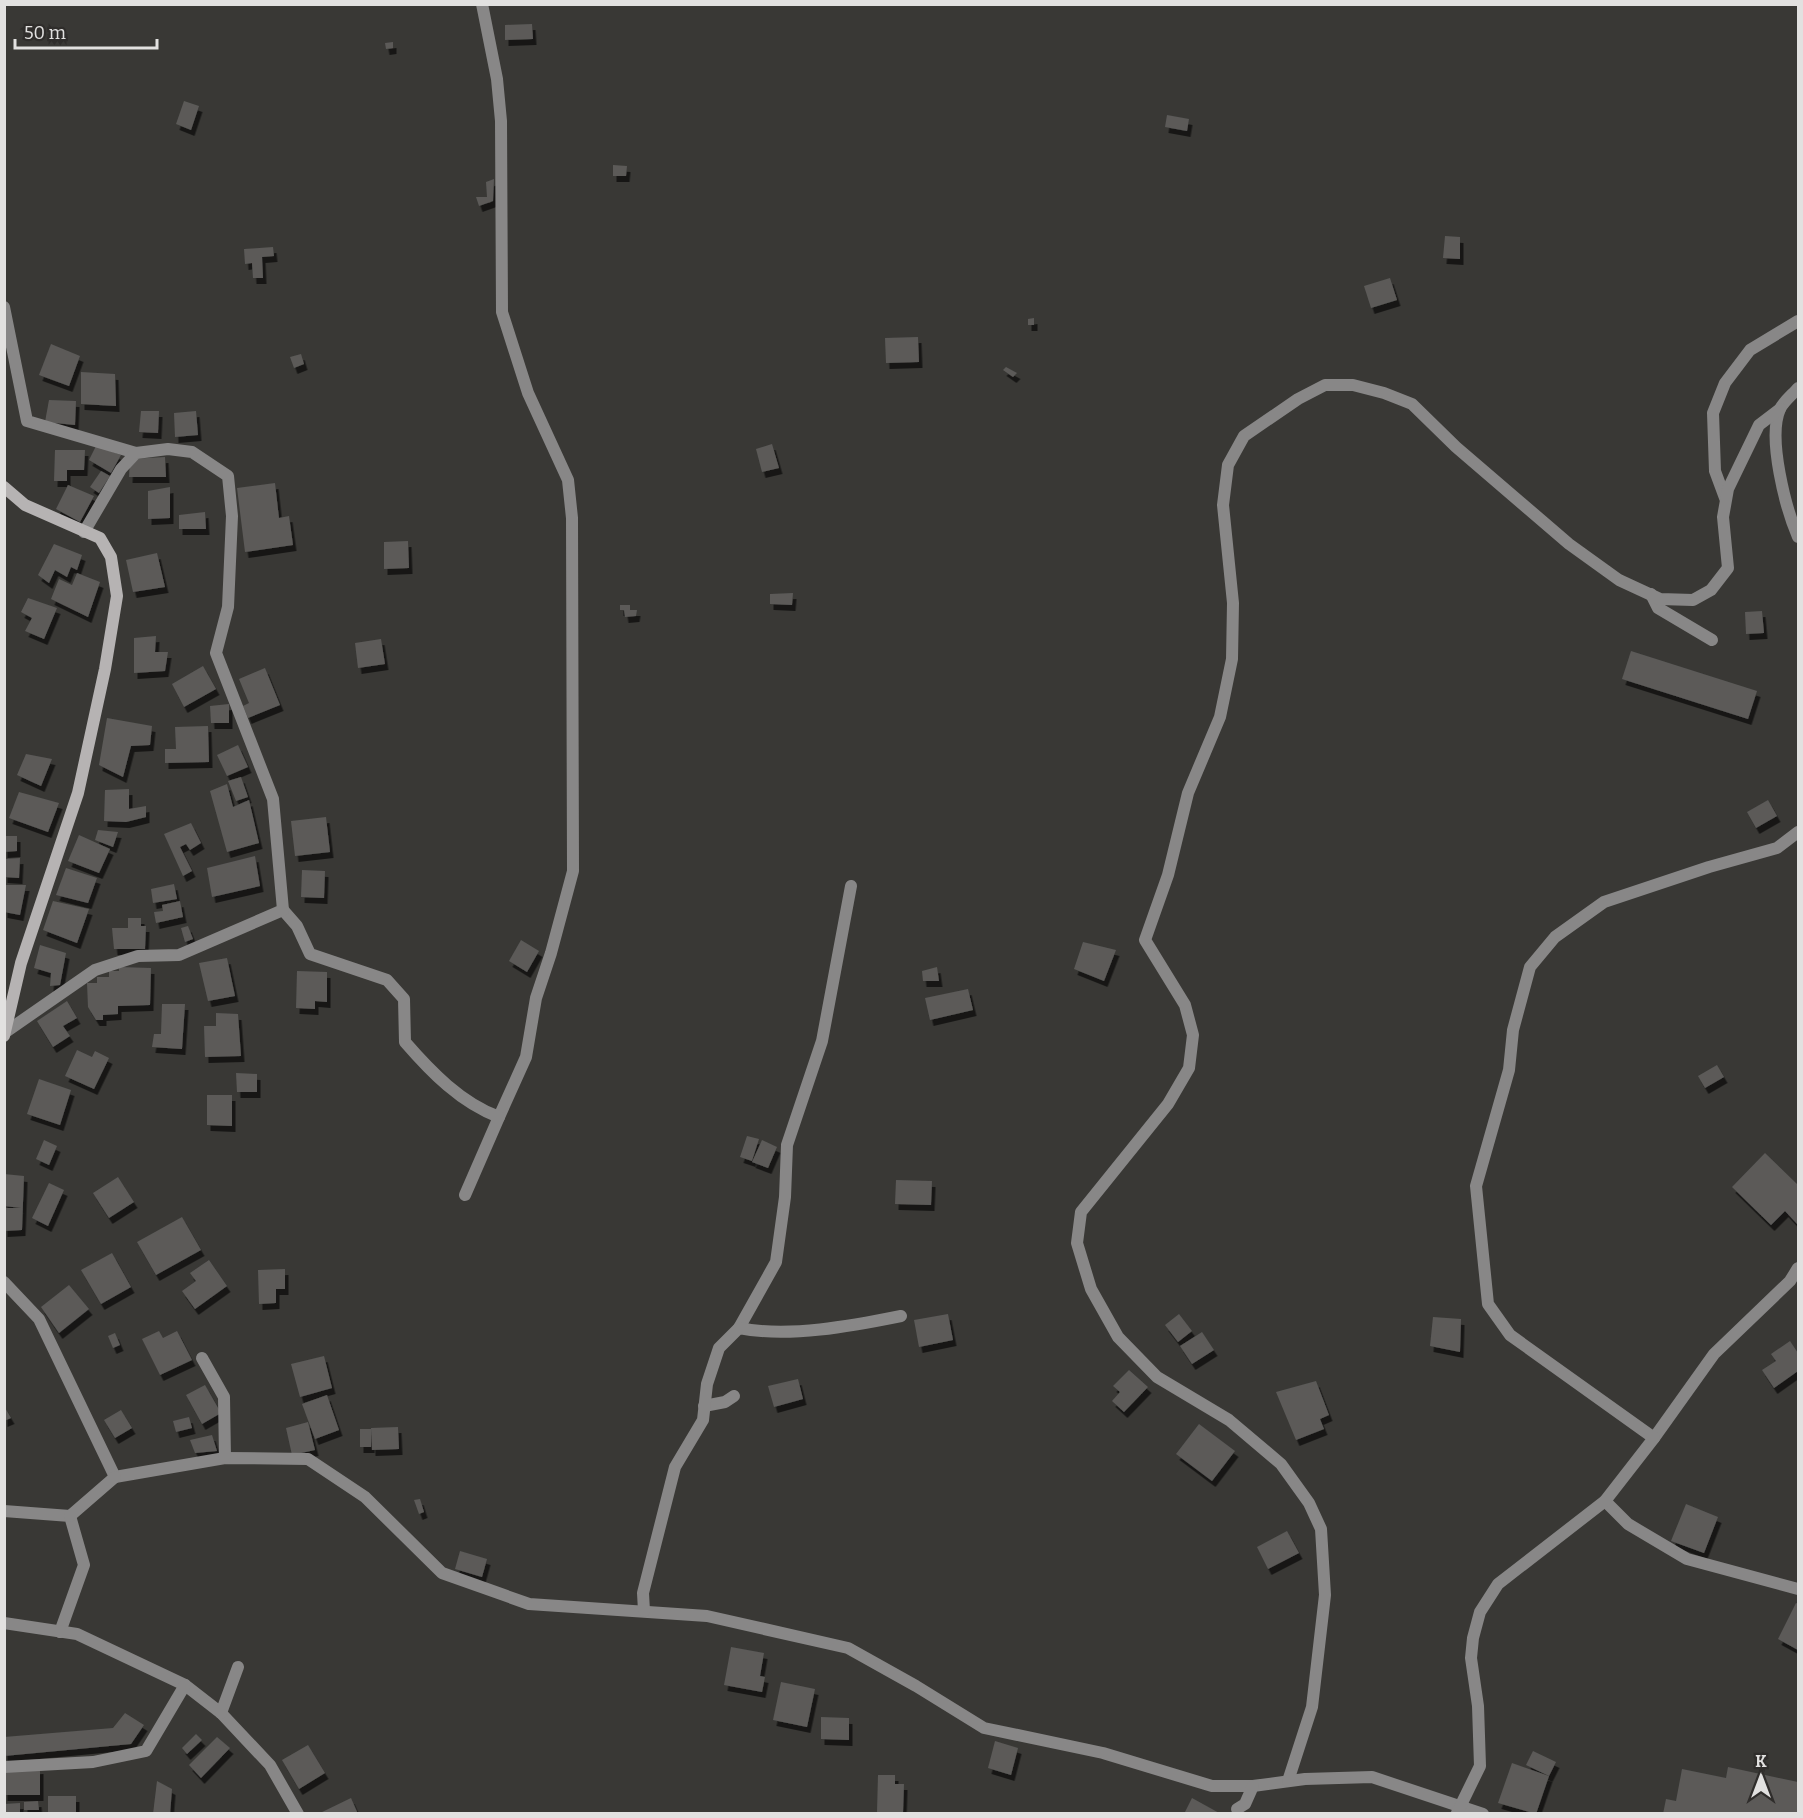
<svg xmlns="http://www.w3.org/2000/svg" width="1803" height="1818" font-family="Bitter,serif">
  <defs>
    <filter id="shadow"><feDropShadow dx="3.5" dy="6" stdDeviation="0" flood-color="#0009"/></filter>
  </defs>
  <rect width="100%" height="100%" fill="#393835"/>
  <!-- building -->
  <g fill="#5b5a58" filter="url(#shadow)">
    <polygon points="532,24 533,39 505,40 505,25"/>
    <polygon points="393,42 393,48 386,49 385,43"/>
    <polygon points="184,101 199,106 191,130 176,124"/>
    <polygon points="1167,115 1189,119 1187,131 1165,127"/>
    <polygon points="613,165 627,166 626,176 613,176"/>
    <polygon points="494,179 493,201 479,206 476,197 487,197 486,182"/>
    <polygon points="1445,236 1460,237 1460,259 1443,258"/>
    <polygon points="273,247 274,256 262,257 263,278 253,278 252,263 245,264 244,249"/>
    <polygon points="1390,278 1397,300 1371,308 1364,286"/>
    <polygon points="1034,318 1034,325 1028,325 1028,319"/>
    <polygon points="918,337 919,362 886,363 885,338"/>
    <polygon points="51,344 80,356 69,386 39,375"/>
    <polygon points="301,354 304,364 294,368 290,357"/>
    <polygon points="1006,367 1017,373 1013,377 1003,370"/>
    <polygon points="81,372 115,374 116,406 81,404"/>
    <polygon points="49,400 76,401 75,425 45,422"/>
    <polygon points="141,411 159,411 158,433 139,432"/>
    <polygon points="196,411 198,435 175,437 174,413"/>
    <polygon points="772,444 779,468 762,472 756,449"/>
    <polygon points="96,446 121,455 111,473 89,460"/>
    <polygon points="55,450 85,450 84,470 67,470 67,481 54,481"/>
    <polygon points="165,457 166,477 129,477 130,459"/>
    <polygon points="101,471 110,476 99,493 90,487"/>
    <polygon points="275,483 279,518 289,516 293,545 245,552 237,488"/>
    <polygon points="68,485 94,496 80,522 56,509"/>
    <polygon points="170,487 170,518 148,519 148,491"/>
    <polygon points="205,512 206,529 179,529 179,515"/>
    <polygon points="408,541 409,568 384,569 384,542"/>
    <polygon points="54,544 82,555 77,570 71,567 67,577 55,570 49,583 38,575"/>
    <polygon points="157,553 165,587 133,592 126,560"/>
    <polygon points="77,573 100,582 88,617 51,599 59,579 72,585"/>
    <polygon points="793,593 792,605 770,604 770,594"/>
    <polygon points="28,598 57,608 44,639 25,631 32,618 21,612"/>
    <polygon points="620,605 630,605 630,610 637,610 636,616 625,617 624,610 620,610"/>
    <polygon points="1762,611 1764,633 1746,634 1745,612"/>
    <polygon points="156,636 155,652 168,652 165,671 134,673 134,638"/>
    <polygon points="381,639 385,664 358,668 355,643"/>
    <polygon points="1631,651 1757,691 1748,719 1622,679"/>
    <polygon points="203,666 216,689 184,707 172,684"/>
    <polygon points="265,668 280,705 248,718 243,706 249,703 239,679"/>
    <polygon points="229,704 229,723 211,723 210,706"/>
    <polygon points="107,718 152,726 150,745 131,746 123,777 99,765"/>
    <polygon points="208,726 209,762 165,763 165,749 176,749 175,727"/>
    <polygon points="238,745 248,767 227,776 217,755"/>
    <polygon points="26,754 52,759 41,786 17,775"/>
    <polygon points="241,777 248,797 236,801 228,781"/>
    <polygon points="227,784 233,807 249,800 259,843 227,852 210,791"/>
    <polygon points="129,789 129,809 146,806 146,817 126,822 104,821 105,790"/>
    <polygon points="19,792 59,803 48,832 9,818"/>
    <polygon points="1768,800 1777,816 1756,828 1747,812"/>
    <polygon points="326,817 330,852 295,856 291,821"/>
    <polygon points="191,823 201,843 190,850 186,844 180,847 192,871 183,876 164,834"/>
    <polygon points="98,830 118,832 113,847 95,840"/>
    <polygon points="79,835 110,849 99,873 68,861"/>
    <polygon points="4,836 17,836 17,851 4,852"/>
    <polygon points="255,856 260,886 212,897 207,868"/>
    <polygon points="20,858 19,878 4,877 4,859"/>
    <polygon points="66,868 97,878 88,903 56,895"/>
    <polygon points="302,870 325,871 324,898 301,897"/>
    <polygon points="174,884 177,899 153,903 151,889"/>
    <polygon points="4,885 26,885 20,915 4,912"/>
    <polygon points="53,901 89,909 77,943 43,930"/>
    <polygon points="180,901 183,917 156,923 154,912 163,911 162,905"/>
    <polygon points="128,918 141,918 141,926 146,926 145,949 114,949 112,928 128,928"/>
    <polygon points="188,926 193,939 185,942 181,928"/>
    <polygon points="521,940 539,951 527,972 509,961"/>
    <polygon points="1083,942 1116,950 1104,981 1074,969"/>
    <polygon points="40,945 66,953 60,985 50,986 51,973 34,968"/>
    <polygon points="227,958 235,996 208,1001 199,963"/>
    <polygon points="119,967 151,968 150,1005 118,1006 118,1014 103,1015 103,1020 96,1020 88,1007 87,983 97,983 97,977 109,977 109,971 119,971"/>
    <polygon points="937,967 939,981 923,981 922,971"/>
    <polygon points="297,971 327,972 327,1002 315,1001 315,1009 296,1008"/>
    <polygon points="968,989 973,1010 930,1020 925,998"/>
    <polygon points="67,1001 77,1018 63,1026 70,1036 53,1047 37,1021"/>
    <polygon points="162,1004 185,1004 182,1049 152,1047 154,1034 161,1034"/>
    <polygon points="216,1013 238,1014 241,1056 205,1057 204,1026 216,1026"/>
    <polygon points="77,1050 92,1057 95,1051 109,1058 94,1089 65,1076"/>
    <polygon points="1717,1065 1724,1077 1705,1088 1698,1076"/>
    <polygon points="236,1073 257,1074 257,1092 237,1092"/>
    <polygon points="39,1079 71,1090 60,1125 27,1114"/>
    <polygon points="207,1095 232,1095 232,1126 207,1125"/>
    <polygon points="747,1136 759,1139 752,1161 740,1157"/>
    <polygon points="44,1140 57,1146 49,1165 36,1159"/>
    <polygon points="762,1140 777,1147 768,1168 752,1162"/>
    <polygon points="1765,1153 1798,1185 1798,1225 1785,1211 1771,1225 1732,1187"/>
    <polygon points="4,1174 24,1176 22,1230 4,1231 4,1208 21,1208 4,1206"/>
    <polygon points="118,1177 134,1202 109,1218 93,1193"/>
    <polygon points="896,1180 932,1181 931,1205 895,1204"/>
    <polygon points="49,1183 64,1190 48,1226 32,1218"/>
    <polygon points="182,1217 201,1250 156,1275 137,1242"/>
    <polygon points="112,1253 131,1287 101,1304 81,1270"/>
    <polygon points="209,1260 227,1286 195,1309 182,1291 196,1281 190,1273"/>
    <polygon points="285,1269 285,1289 276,1289 276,1303 259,1304 258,1270"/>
    <polygon points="69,1285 89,1309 59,1333 41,1307"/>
    <polygon points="948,1314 953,1340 919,1347 914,1320"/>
    <polygon points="1179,1314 1192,1331 1178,1342 1165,1325"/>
    <polygon points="1433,1317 1461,1319 1460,1352 1430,1346"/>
    <polygon points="159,1331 163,1338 177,1331 192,1360 160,1375 142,1339"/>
    <polygon points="1202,1332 1214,1350 1192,1364 1180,1346"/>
    <polygon points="115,1333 120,1345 113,1348 108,1336"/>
    <polygon points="1790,1341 1798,1353 1798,1371 1774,1388 1762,1370 1776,1361 1771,1354"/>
    <polygon points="324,1356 332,1388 300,1397 291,1364"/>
    <polygon points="1129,1370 1148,1387 1124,1412 1112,1401 1120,1392 1113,1386"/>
    <polygon points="798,1379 803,1399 774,1407 768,1386"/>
    <polygon points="1316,1381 1329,1415 1320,1419 1324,1429 1296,1440 1276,1392"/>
    <polygon points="205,1385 221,1413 202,1424 186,1395"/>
    <polygon points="327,1395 339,1430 315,1439 302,1404"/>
    <polygon points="4,1406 11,1418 4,1421"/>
    <polygon points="121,1410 132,1428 115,1438 104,1420"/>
    <polygon points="189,1417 192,1428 176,1432 173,1421"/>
    <polygon points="308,1422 315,1450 292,1455 286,1428"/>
    <polygon points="1199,1424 1235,1451 1212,1481 1176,1454"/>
    <polygon points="398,1427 399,1449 372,1450 371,1428"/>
    <rect x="360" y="1429" width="11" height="18"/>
    <polygon points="212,1435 217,1451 195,1453 190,1440"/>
    <polygon points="420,1499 424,1512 419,1514 414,1500"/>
    <polygon points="1686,1504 1718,1517 1704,1553 1671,1541"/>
    <polygon points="1287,1531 1299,1553 1268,1569 1257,1547"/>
    <polygon points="460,1551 487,1559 482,1577 455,1569"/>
    <polygon points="1796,1603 1798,1604 1798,1650 1778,1639"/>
    <polygon points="731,1647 764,1653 760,1676 765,1677 762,1692 724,1685"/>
    <polygon points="781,1682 815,1689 807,1727 773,1720"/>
    <polygon points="125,1713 144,1725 131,1744 4,1756 4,1737 113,1728"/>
    <polygon points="821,1717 849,1718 849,1740 821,1739"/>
    <polygon points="196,1734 202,1740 187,1754 182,1748"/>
    <polygon points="217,1737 230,1748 201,1778 189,1765"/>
    <polygon points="995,1741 1018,1748 1011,1775 988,1768"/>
    <polygon points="308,1745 325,1773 299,1789 282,1760"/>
    <polygon points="1533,1751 1556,1762 1549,1776 1526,1765"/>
    <polygon points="1512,1763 1549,1776 1536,1814 1498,1803"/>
    <polygon points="1728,1767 1798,1782 1798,1814 1663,1814 1666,1799 1676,1801 1682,1769 1726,1778"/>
    <polygon points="40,1768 40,1795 4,1795 4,1770"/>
    <polygon points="878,1775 895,1775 895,1784 904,1784 903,1813 877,1812"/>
    <polygon points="157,1781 172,1789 170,1814 153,1814"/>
    <rect x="48" y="1796" width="28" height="18"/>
    <polygon points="351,1798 358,1814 318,1814"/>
    <polygon points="1192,1798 1221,1814 1184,1814"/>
    <polygon points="38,1801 39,1810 24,1810 24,1802"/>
    <polygon points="20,1803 20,1814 4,1814 4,1804"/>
  </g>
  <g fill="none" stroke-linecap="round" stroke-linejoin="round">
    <!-- street -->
    <g stroke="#888787" stroke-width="12">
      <polyline points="482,4 497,79 501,121 502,312 528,393 568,480 572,518 573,871 551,953 536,998 526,1057 499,1117"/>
      <polyline points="4,307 27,421 136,453"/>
      <path d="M1798 388C1793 394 1783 402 1780 409 1767 438 1786 509 1798 537"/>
      <polyline points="1725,498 1715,471 1713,413 1725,383 1750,350 1798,321"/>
      <polyline points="1651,594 1658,608 1712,640"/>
      <path d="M283 910 297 926 310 954 387 980 404 999 405 1042C431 1072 461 1103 499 1117L465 1195"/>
      <polyline points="7,1031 95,970 138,956 179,955 283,910 273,799 216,653 228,607 232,516 228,476 192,452 168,449 136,453 121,469 84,532"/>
      <polyline points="4,1282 39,1319 115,1477 225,1458 308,1459 365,1497 442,1573 529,1604 707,1616 848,1648 916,1686 984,1728 1103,1753 1212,1786 1253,1786 1305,1779 1372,1777 1483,1814"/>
      <polyline points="739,1328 776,1262 785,1197 787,1145 822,1041 851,886"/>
      <polyline points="202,1358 224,1397 225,1458"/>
      <polyline points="704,1406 725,1402 734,1396"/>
      <polyline points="1654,1438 1714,1354 1790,1281 1798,1268"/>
      <polyline points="1605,1501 1628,1524 1687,1559 1798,1589"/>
      <polyline points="4,1511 70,1516 84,1565 60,1632"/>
      <polyline points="70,1516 115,1477"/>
      <path d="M644 1611 643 1593 675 1467 703 1420 707 1384 719 1348 739 1328C788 1338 852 1326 901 1316"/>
      <polyline points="4,1623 77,1634 185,1685 221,1713 270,1765 298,1814"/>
      <polyline points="221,1713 238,1667"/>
      <polyline points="4,1767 93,1762 146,1751 185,1685"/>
      <polyline points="1288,1781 1312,1707 1325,1595 1321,1529 1309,1503 1281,1464 1229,1420 1157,1377 1118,1337 1091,1289 1077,1243 1081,1212 1168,1104 1189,1068 1193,1035 1185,1005 1145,940 1168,875 1188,793 1220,717 1232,659 1233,603 1223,505 1228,465 1244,436 1298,399 1325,385 1353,385 1384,393 1412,404 1456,447 1569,544 1619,580 1660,599 1693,600 1711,590 1728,568 1723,517 1728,489 1759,425 1780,409"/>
      <polyline points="1237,1809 1245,1804 1253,1786"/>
      <polyline points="1457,1813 1480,1766 1478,1706 1471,1658 1473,1638 1480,1612 1498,1584 1605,1501 1654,1438 1510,1335 1488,1304 1476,1186 1509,1070 1513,1030 1530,967 1555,937 1604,902 1709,867 1777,848 1798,832"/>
    </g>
    <!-- secondary -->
    <polyline stroke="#b6b3b3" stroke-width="12" points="4,487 25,505 100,538 111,557 117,596 105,669 78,793 21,963 4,1036"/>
  </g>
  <!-- border -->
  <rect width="1803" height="1818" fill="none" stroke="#e2e1e0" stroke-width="12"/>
  <!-- north arrow -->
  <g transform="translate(1761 1776)" stroke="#2f2d2b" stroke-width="4.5" paint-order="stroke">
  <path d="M0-4.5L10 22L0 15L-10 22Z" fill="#e2e1e0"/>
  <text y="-9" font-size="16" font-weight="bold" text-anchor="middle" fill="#e2e1e0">K</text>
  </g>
  <!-- scale -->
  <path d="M15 39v9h142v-9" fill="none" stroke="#e2e1e0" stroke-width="3"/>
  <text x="24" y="39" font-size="18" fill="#e2e1e0" stroke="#2f2d2b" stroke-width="4.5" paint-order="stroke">50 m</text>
</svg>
